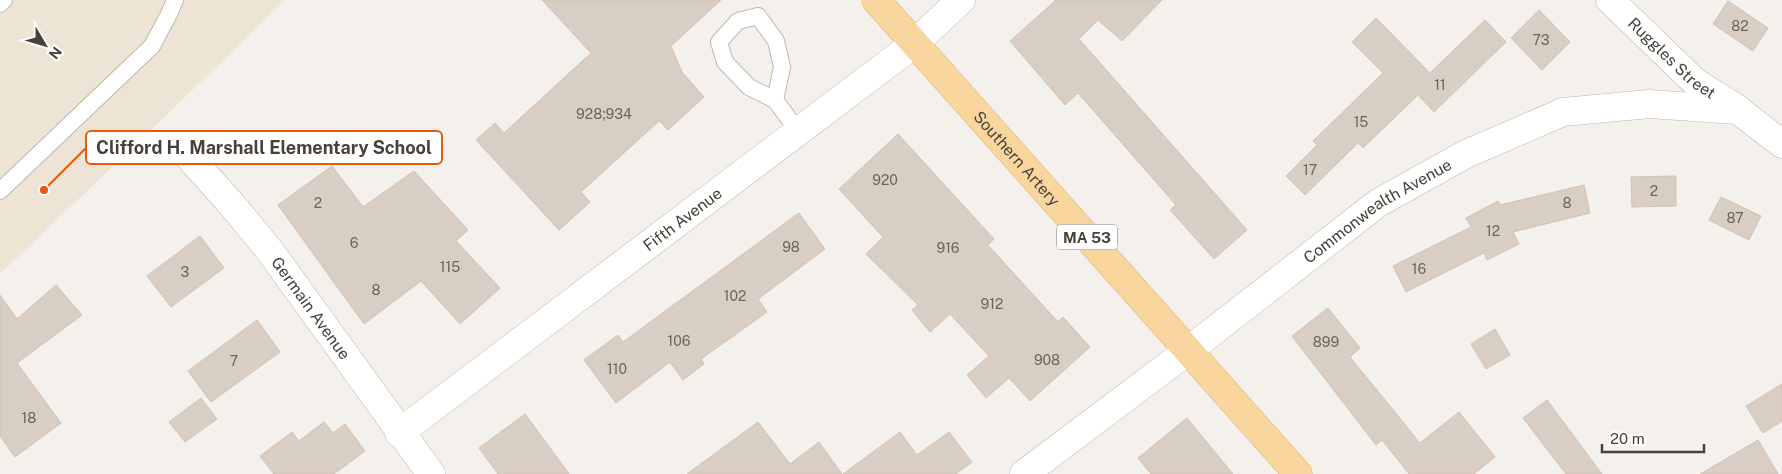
<svg xmlns="http://www.w3.org/2000/svg" width="1782" height="474" font-family="'Public Sans',sans-serif">
  <rect width="100%" height="100%" fill="#f4f0eb"/>
  <!-- education -->
  <polygon fill="#ede4d5" points="0,0 285,0 176,106 0,274"/>
  <!-- building -->
  <g fill="#d9cec3" stroke="#d0c2b4">
    <polygon points="542,0 721,0 671,46 682,72 704,97 668,130 659,121 581,192 590,202 559,230 476,140 495,123 504,133 591,53"/>
    <polygon points="1056,0 1162,0 1122,41 1098,20 1079,39 1247,230 1214,259 1170,210 1176,205 1078,93 1065,105 1010,41"/>
    <polygon points="1728,1 1768,28 1753,51 1713,24"/>
    <polygon points="1539,10 1570,42 1542,70 1511,38"/>
    <polygon points="1376,18 1430,73 1485,20 1506,42 1434,112 1418,95 1363,148 1358,143 1305,195 1286,176 1317,145 1313,141 1383,73 1352,42"/>
    <polygon points="898,134 994,239 988,245 1058,322 1063,317 1090,347 1030,401 1009,378 986,398 967,375 989,356 950,314 930,332 912,310 918,305 866,254 883,237 839,189"/>
    <polygon points="332,166 363,207 414,171 468,230 456,241 500,288 460,324 421,281 364,324 278,205"/>
    <polygon points="1676,176 1676,206 1632,207 1631,177"/>
    <polygon points="1584,185 1590,213 1513,232 1519,244 1487,260 1484,253 1406,292 1393,266 1471,227 1466,218 1498,201 1500,205"/>
    <polygon points="1721,197 1761,216 1749,240 1709,220"/>
    <polygon points="799,213 825,249 758,299 767,312 701,359 704,364 683,380 670,362 616,403 584,360 618,335 623,342"/>
    <polygon points="200,236 224,268 171,307 147,276"/>
    <polygon points="56,285 82,315 17,363 61,423 15,457 0,436 0,295 17,319"/>
    <polygon points="1328,308 1360,348 1350,357 1420,443 1459,412 1495,457 1474,474 1409,474 1382,440 1376,445 1292,336"/>
    <polygon points="257,320 280,352 211,402 188,371"/>
    <polygon points="1495,329 1510,355 1486,369 1471,344"/>
    <polygon points="1782,384 1782,421 1763,433 1746,406"/>
    <polygon points="201,398 217,419 185,442 169,422"/>
    <polygon points="1547,400 1602,474 1566,474 1523,418"/>
    <polygon points="525,414 569,474 498,474 479,448"/>
    <polygon points="1187,418 1233,474 1151,474 1138,458"/>
    <polygon points="324,422 333,433 345,424 365,451 334,474 274,474 260,456 292,432 299,441"/>
    <polygon points="758,422 790,464 819,442 842,474 687,474"/>
    <polygon points="900,432 917,455 949,432 972,462 956,474 843,474"/>
    <polygon points="1758,440 1778,474 1700,474"/>
  </g>
  <g fill="none" stroke-linecap="round" stroke-linejoin="round">
    <!-- lane casing -->
    <g stroke="#c0b7ad" stroke-width="18">
      <g id="lane">
        <polyline points="0,4 4,0"/>
        <polyline points="775,100 749,87 725,62 719,42 738,21 758,16 776,41 782,67 775,100 798,131"/>
        <polyline points="0,191 152,46 169,14 175,0"/>
      </g>
    </g>
    <!-- street casing -->
    <g stroke="#c0b7ad" stroke-width="29">
      <g id="street">
        <path id="s1" d="M1610 0 1695 82 1738 109"/>
        <path id="s2" d="M182 149 233 206 270 251 431 474"/>
        <path id="s3" d="M399 433 914 44 961 0"/>
        <path id="s4" d="M1024 474 1189 350 1378 203 1466 154 1563 112 1649 104 1738 110 1782 144"/>
      </g>
    </g>
    <!-- primary casing -->
    <g stroke="#dfb16e" stroke-width="29">
      <g id="primary">
        <path id="s5" d="M876 0 1298 474"/>
      </g>
    </g>
    <!-- lane -->
    <use href="#lane" stroke="#fff" stroke-width="16"/>
    <!-- street -->
    <use href="#street" stroke="#fff" stroke-width="28"/>
    <!-- primary -->
    <use href="#primary" stroke="#fad69f" stroke-width="28"/>
  </g>
  <g text-anchor="middle" dominant-baseline="central" stroke-width="4" stroke-linejoin="round" paint-order="stroke">
    <!-- number labels -->
    <g font-size="14" fill="#6c645c">
      <text x="1740" y="26">82</text>
      <text x="1541" y="40">73</text>
      <text x="1440" y="85">11</text>
      <text x="604" y="114">928;934</text>
      <text x="1361" y="122">15</text>
      <text x="1310" y="170">17</text>
      <text x="885" y="180">920</text>
      <text x="1654" y="191">2</text>
      <text x="318" y="203">2</text>
      <text x="1567" y="203">8</text>
      <text x="1735" y="218">87</text>
      <text x="1493" y="231">12</text>
      <text x="354" y="243">6</text>
      <text x="791" y="247">98</text>
      <text x="948" y="248">916</text>
      <text x="450" y="267">115</text>
      <text x="1419" y="269">16</text>
      <text x="185" y="272">3</text>
      <text x="376" y="290">8</text>
      <text x="735" y="296">102</text>
      <text x="992" y="304">912</text>
      <text x="679" y="341">106</text>
      <text x="1326" y="342">899</text>
      <text x="1047" y="360">908</text>
      <text x="234" y="361">7</text>
      <text x="617" y="369">110</text>
      <text x="29" y="418">18</text>
    </g>
    <!-- shield labels -->
    <rect fill="#fff" stroke="#7f7a74" stroke-width="1" x="1057" y="224.5" width="60" height="25" rx="4"/>
    <g font-size="15" font-weight="bold" fill="#484139">
      <text x="1087" y="237">MA 53</text>
    </g>
    <!-- street labels -->
    <g font-size="16" fill="#484139" stroke="#fff">
      <text stroke="none"><textPath href="#s1" startOffset="85">Ruggles Street</textPath></text>
      <text stroke="none"><textPath href="#s5" startOffset="212">Southern Artery</textPath></text>
      <text stroke="none"><textPath href="#s4" startOffset="441">Commonwealth Avenue</textPath></text>
      <text stroke="none"><textPath href="#s3" startOffset="355">Fifth Avenue</textPath></text>
      <text stroke="none"><textPath href="#s2" startOffset="205">Germain Avenue</textPath></text>
    </g>
  </g>
  <!-- callouts -->
  <path fill="none" stroke="#e8590c" stroke-width="2" d="M44 190L86 148"/>
  <circle fill="#e8590c" stroke="#fff" stroke-width="2" cx="44" cy="190" r="5"/>
  <rect fill="#fff" stroke="#e8590c" stroke-width="2" x="86" y="131" width="356" height="33" rx="5"/>
  <g font-size="18" text-anchor="middle" font-weight="bold" fill="#484139">
    <text x="264" y="154">Clifford H. Marshall Elementary School</text>
  </g>
  <!-- north arrow -->
  <g transform="translate(45 45) rotate(128)" stroke="#ffffff" stroke-width="4" paint-order="stroke">
  <path d="M0-4L9 19L0 12L-9 19Z" fill="#484139"/>
  <text y="-8" font-size="14" font-weight="bold" text-anchor="middle" fill="#484139">N</text>
  </g>
  <!-- scale -->
  <path d="M1602 444v8h102v-8" fill="none" stroke="#484139" stroke-width="2.5"/>
  <text x="1610" y="444" font-size="15" fill="#484139" stroke="#ffffff" stroke-width="4" paint-order="stroke">20 m</text>
</svg>
